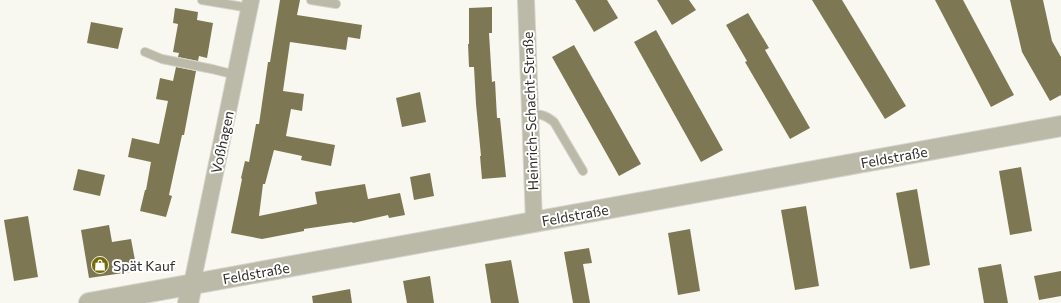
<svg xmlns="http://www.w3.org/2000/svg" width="1061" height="303" font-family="Commissioner,sans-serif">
  <rect width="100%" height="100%" fill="#f8f8f1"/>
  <!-- building -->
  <g fill="#7d7853">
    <polygon points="280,0 300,0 297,15 362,25 360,39 348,37 346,50 290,42 283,91 304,94 302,111 291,109 286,136 335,145 331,166 301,160 302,156 274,150 265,184 263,184 259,216 317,204 315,192 365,184 368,199 400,193 405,215 389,218 388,215 353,223 352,222 304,229 304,231 262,239 231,233 242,179 241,178 245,161 249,162 256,124 259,124 268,62 270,62"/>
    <polygon points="575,0 607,0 618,18 594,32"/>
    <polygon points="657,0 689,0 696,10 672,25"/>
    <polygon points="812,0 842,0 906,106 885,119"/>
    <polygon points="935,0 963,0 1014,95 991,107"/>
    <polygon points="1010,0 1043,0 1052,41 1061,57 1061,95 1050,101 1022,52"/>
    <polygon points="492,7 492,33 489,33 492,82 495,81 497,118 500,118 506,177 482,179 480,156 481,156 476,104 474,67 469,67 468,44 469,44 469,8"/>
    <polygon points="175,8 198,12 197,20 213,23 207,58 199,56 198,61 178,57 179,53 173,52 178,24 173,23"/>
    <polygon points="748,13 769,48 765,50 810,128 790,139 745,62 747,61 726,25"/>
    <polygon points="91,22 123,28 118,49 87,43"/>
    <polygon points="656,30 723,150 701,162 634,42"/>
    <polygon points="574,45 641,164 619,176 552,57"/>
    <polygon points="176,67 196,71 184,135 182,135 169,195 172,196 166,217 140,211 145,190 146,190 151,162 128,157 132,138 159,144 168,101 156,99 160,78 173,81"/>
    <polygon points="420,92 426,122 402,127 396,98"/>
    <polygon points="1021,167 1032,231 1010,235 999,171"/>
    <polygon points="78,169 105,175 100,196 73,190"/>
    <polygon points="430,173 434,196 414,200 410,177"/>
    <polygon points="917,189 930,265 910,269 896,193"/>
    <polygon points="806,206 819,286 795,290 781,210"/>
    <polygon points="28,216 38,277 14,281 4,220"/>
    <polygon points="109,225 112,242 131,239 137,271 89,278 81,230"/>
    <polygon points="690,229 700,291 678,295 668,233"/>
    <polygon points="589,248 592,263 583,264 590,303 573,303 564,252"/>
    <polygon points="511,260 519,303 491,303 485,264"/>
    <polygon points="1001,264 1008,303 984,303 978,268"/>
    <polygon points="1061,271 1061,296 1039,300 1034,276"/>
    <polygon points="430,276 434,303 407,303 403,281"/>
    <polygon points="350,289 352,303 313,303 312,296"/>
  </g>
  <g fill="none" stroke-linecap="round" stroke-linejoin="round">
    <!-- service casing -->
    <g stroke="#d4d4ce" stroke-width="10">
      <g id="service">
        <polyline points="202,0 250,8"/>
        <polyline points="311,0 336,4"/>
        <polyline points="145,52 162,59 212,69 236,75"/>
        <path d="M530 114C540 114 546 115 554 122L583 171"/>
      </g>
    </g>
    <!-- minor casing -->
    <g stroke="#d4d4ce" stroke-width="18">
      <g id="minor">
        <polyline points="526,0 534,222"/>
        <polyline points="192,284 251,0"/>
      </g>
    </g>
    <!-- tertiary casing -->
    <g stroke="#d4d4ce" stroke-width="22">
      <g id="tertiary">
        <polyline points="89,303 1061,126"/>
        <polyline points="188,303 192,284"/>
      </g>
    </g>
    <!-- service -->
    <use href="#service" stroke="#bbb9a8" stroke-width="8"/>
    <!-- minor -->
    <use href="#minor" stroke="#bbb9a8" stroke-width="16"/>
    <!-- tertiary -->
    <use href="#tertiary" stroke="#bbb9a8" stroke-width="20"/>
  </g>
  <!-- icons -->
  <defs>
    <g id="shop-disc" transform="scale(0.9)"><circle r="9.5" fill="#776b05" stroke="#fffffe"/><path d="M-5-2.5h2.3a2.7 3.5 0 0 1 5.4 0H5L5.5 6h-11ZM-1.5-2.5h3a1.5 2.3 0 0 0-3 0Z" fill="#fff"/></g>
  </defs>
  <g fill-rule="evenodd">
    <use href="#shop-disc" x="100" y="265"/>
  </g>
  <g text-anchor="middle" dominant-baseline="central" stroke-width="4" stroke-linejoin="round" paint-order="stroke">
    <!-- street labels -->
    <g font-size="14" fill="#302f2d" stroke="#fffffe">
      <text transform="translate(530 111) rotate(-92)">Heinrich-Schacht-Straße</text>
      <text transform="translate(222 142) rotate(-78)">Voßhagen</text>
      <text transform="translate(894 157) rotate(-10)">Feldstraße</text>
      <text transform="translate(575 215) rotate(-10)">Feldstraße</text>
      <text transform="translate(256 273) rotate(-10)">Feldstraße</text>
    </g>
    <!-- poi labels -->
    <g font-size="14" fill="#302f2d" stroke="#fffffe" text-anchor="start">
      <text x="113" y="265">Spät Kauf</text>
    </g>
  </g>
</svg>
